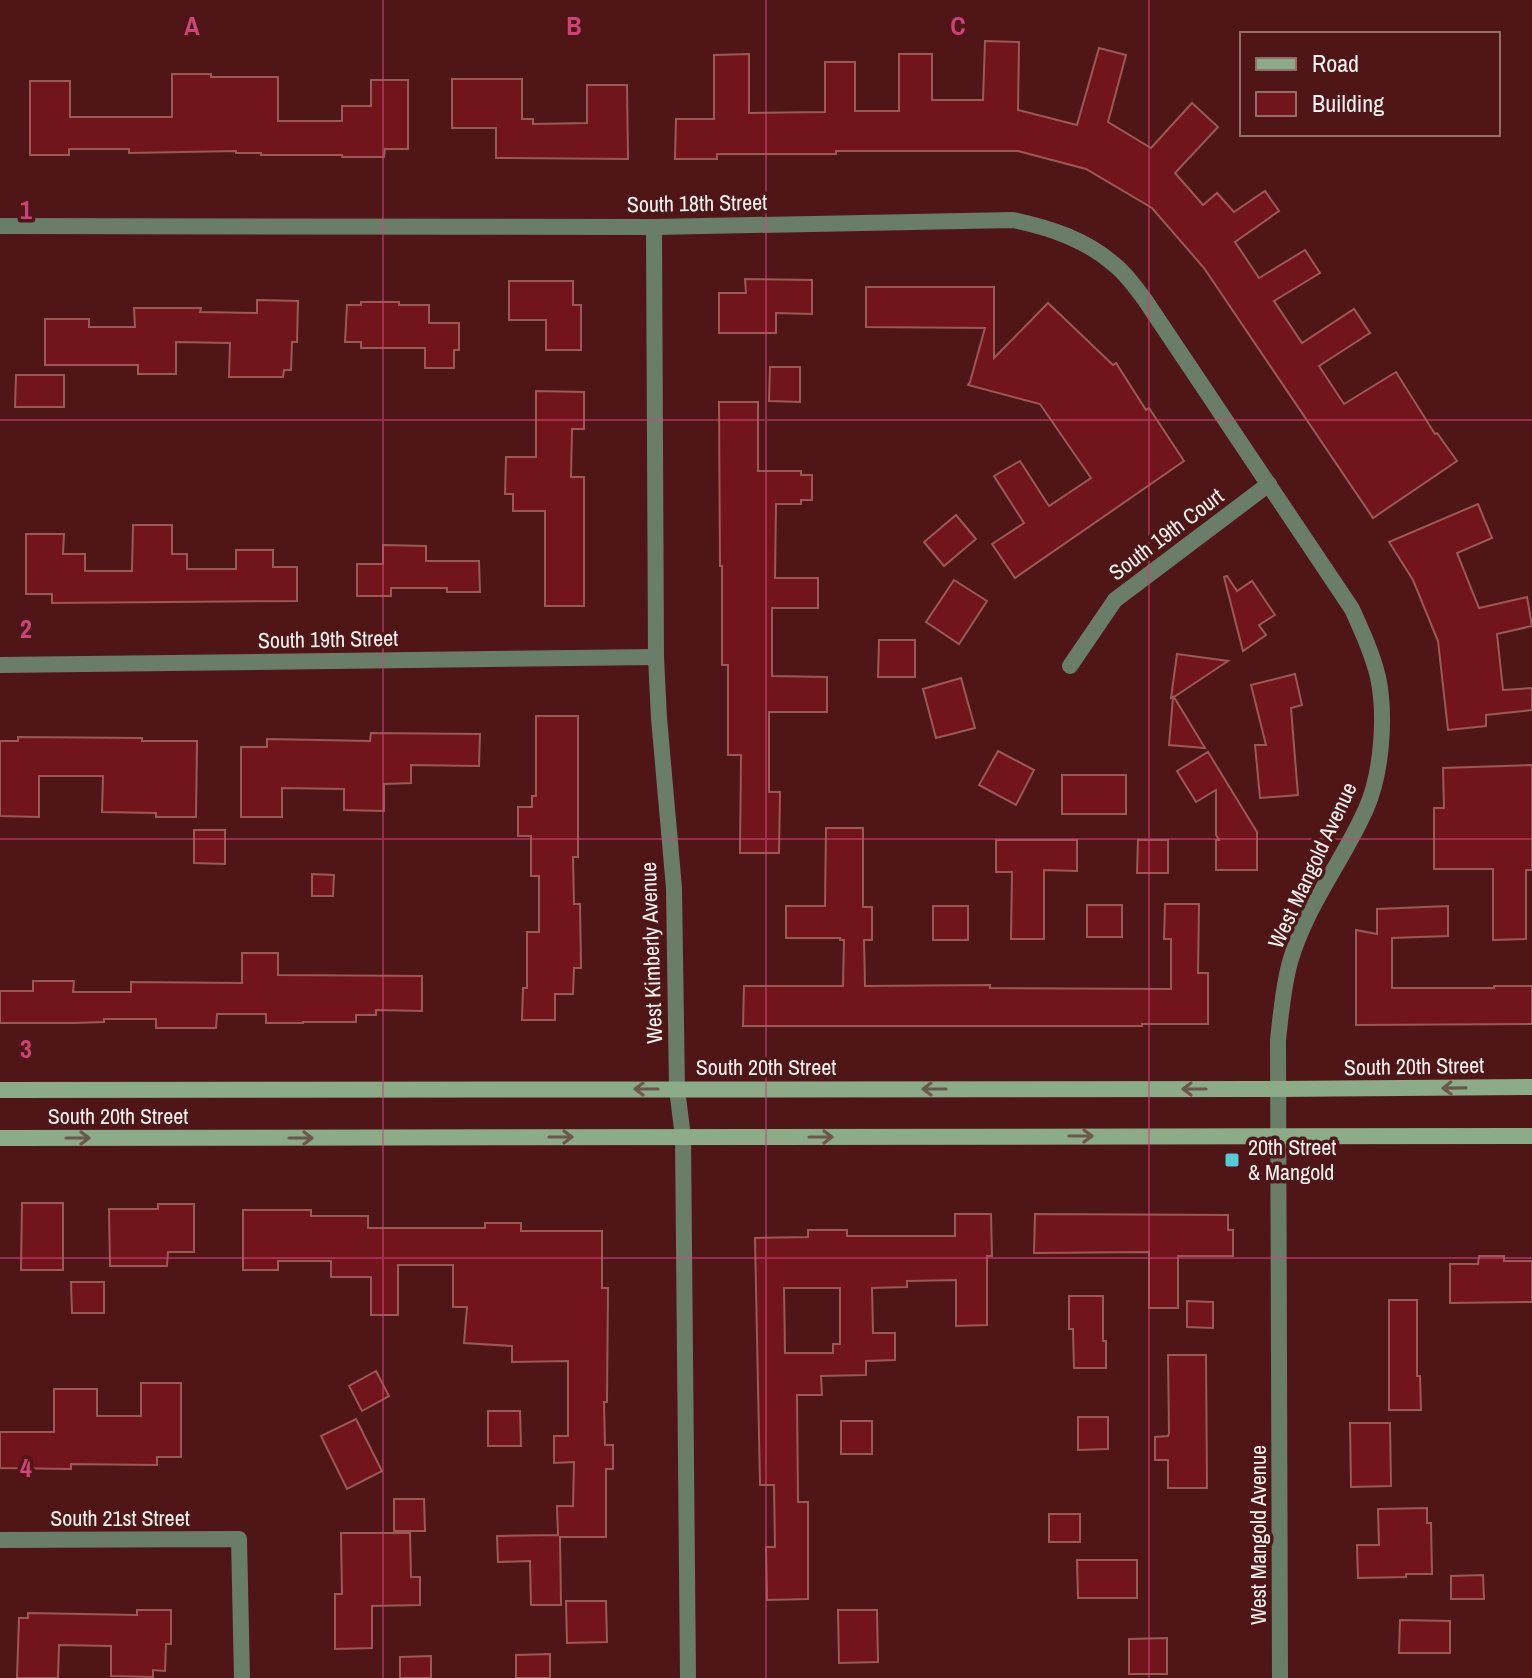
<svg xmlns="http://www.w3.org/2000/svg" width="1532" height="1678" font-family="'Archivo Narrow',sans-serif">
  <rect width="100%" height="100%" fill="#501517"/>
  <!-- building -->
  <g fill="#72141b" stroke="#9b5956" stroke-width="2" fill-rule="evenodd">
    <polygon points="985,41 1019,42 1018,110 1077,125 1099,48 1126,55 1108,122 1151,148 1192,103 1218,127 1175,173 1203,205 1217,193 1234,212 1265,191 1279,211 1235,242 1259,278 1305,250 1320,273 1274,301 1302,343 1354,309 1370,333 1319,366 1344,404 1396,372 1435,434 1437,433 1457,461 1373,518 1204,268 1152,208 1086,169 1018,151 836,151 836,154 717,154 717,159 675,159 676,119 714,119 714,55 749,54 749,113 825,112 825,62 855,62 855,111 899,111 899,54 932,54 932,100 983,100"/>
    <polygon points="172,74 211,74 211,77 278,77 278,121 342,121 342,106 371,106 371,80 408,80 408,149 385,149 384,157 342,157 342,155 261,155 261,153 236,153 236,151 129,153 129,149 69,149 69,155 30,155 30,81 70,81 70,117 172,117"/>
    <polygon points="452,79 522,79 522,119 533,119 533,124 587,123 587,85 627,85 628,159 496,158 496,128 452,128"/>
    <polygon points="745,279 812,280 812,314 776,313 776,333 719,333 719,293 746,293"/>
    <polygon points="509,281 573,281 573,305 581,305 581,350 546,350 546,320 509,320"/>
    <polygon points="866,287 994,287 994,358 1048,303 1113,365 1116,363 1146,410 1149,408 1184,461 1015,578 992,544 1024,523 994,476 1020,461 1049,506 1091,478 1040,404 968,385 970,382 985,328 866,327"/>
    <polygon points="257,300 298,301 297,342 292,342 291,370 284,370 283,377 229,377 230,343 176,342 176,374 138,374 138,365 45,365 45,319 89,319 89,327 135,327 134,308 201,308 200,312 257,313"/>
    <polygon points="361,302 399,302 399,305 429,305 429,323 459,323 459,350 454,350 454,368 425,368 425,348 361,348 361,342 345,342 347,305 361,305"/>
    <polygon points="770,367 800,367 800,402 769,401"/>
    <polygon points="16,375 64,375 64,407 15,407"/>
    <polygon points="536,391 584,392 584,429 572,429 571,477 584,477 584,606 545,606 545,511 513,511 513,494 505,494 506,457 536,457"/>
    <polygon points="719,402 758,402 758,471 801,471 801,475 812,475 812,500 801,500 801,504 776,504 775,578 818,578 818,608 772,608 772,676 827,677 827,712 769,712 769,792 780,792 779,853 740,853 741,755 728,755 728,665 722,665 722,566 720,566"/>
    <polygon points="1478,504 1492,538 1457,553 1479,608 1527,597 1532,626 1497,634 1503,690 1532,688 1532,710 1486,715 1486,726 1448,730 1438,641 1413,580 1389,542"/>
    <polygon points="956,515 976,539 944,566 924,542"/>
    <polygon points="133,525 172,525 172,554 187,554 187,569 236,569 236,550 273,550 273,567 297,567 297,601 52,603 52,594 26,594 26,534 64,534 63,554 85,554 85,571 132,571"/>
    <polygon points="383,545 426,546 426,561 479,561 480,592 447,592 447,588 391,588 391,596 357,596 357,564 383,564"/>
    <polygon points="1227,576 1237,591 1252,581 1275,615 1259,625 1266,635 1243,651 1224,577"/>
    <polygon points="954,580 987,601 959,644 926,622"/>
    <polygon points="879,640 915,640 915,677 878,677"/>
    <polygon points="1177,654 1228,661 1174,697 1205,748 1169,745 1173,697 1171,698"/>
    <polygon points="1295,674 1302,705 1291,708 1298,795 1260,798 1255,745 1266,745 1251,685"/>
    <polygon points="961,678 975,728 936,738 923,689"/>
    <polygon points="536,716 578,716 578,857 573,857 574,904 580,904 581,968 574,968 573,994 555,994 555,1020 522,1020 523,988 527,988 527,932 539,932 539,876 531,876 531,836 518,836 518,807 532,807 532,796 536,796"/>
    <polygon points="371,733 480,734 479,766 411,765 411,783 384,784 384,811 344,810 344,789 282,788 282,817 241,817 241,747 267,747 267,739 370,741"/>
    <polygon points="18,737 142,738 142,741 197,741 196,817 156,817 156,813 102,812 103,776 39,776 39,817 0,816 0,741 18,741"/>
    <polygon points="998,751 1034,770 1016,805 979,785"/>
    <polygon points="1208,752 1257,832 1257,870 1216,870 1216,840 1219,840 1216,835 1216,790 1196,802 1177,771"/>
    <polygon points="1532,765 1532,870 1526,870 1526,939 1493,940 1493,869 1434,869 1434,808 1444,808 1443,768"/>
    <rect x="1062" y="775" width="64" height="39"/>
    <polygon points="826,828 863,828 863,907 872,907 872,940 864,940 865,986 990,985 990,988 1171,989 1171,939 1164,939 1165,904 1199,904 1198,973 1208,973 1208,1024 1142,1024 1142,1026 743,1026 744,986 843,986 844,940 840,940 840,938 786,938 786,906 825,906"/>
    <polygon points="194,830 225,830 225,864 194,863"/>
    <polygon points="996,840 1077,840 1077,871 1044,870 1044,939 1011,939 1012,872 996,872"/>
    <polygon points="1138,840 1168,840 1168,873 1137,873"/>
    <polygon points="312,874 334,875 333,896 312,896"/>
    <rect x="1087" y="905" width="35" height="32"/>
    <rect x="933" y="906" width="35" height="34"/>
    <polygon points="1448,906 1448,936 1392,938 1392,988 1494,988 1494,986 1532,986 1532,1024 1356,1025 1356,930 1377,934 1377,909"/>
    <polygon points="242,953 278,953 278,975 422,976 422,1011 376,1010 376,1015 356,1015 356,1022 303,1022 303,1023 266,1023 266,1014 217,1014 216,1028 156,1028 156,1019 104,1019 104,1022 74,1023 0,1023 0,991 33,991 33,981 74,981 73,992 131,992 131,982 242,983"/>
    <polygon points="22,1203 63,1203 63,1270 21,1270"/>
    <polygon points="158,1204 194,1204 194,1252 168,1252 167,1266 110,1266 109,1209 158,1209"/>
    <polygon points="243,1210 311,1210 311,1216 368,1216 368,1228 485,1228 485,1223 521,1223 521,1231 602,1231 602,1288 608,1288 607,1402 604,1402 605,1445 613,1445 613,1469 606,1469 606,1537 560,1537 561,1605 531,1605 530,1561 498,1562 497,1536 558,1535 557,1506 573,1506 574,1462 554,1463 554,1436 568,1436 568,1361 512,1362 512,1346 464,1343 467,1307 453,1307 453,1265 398,1265 398,1315 371,1315 371,1277 331,1277 331,1261 278,1261 278,1270 243,1270"/>
    <path d="M955 1214H991L992 1256H987V1325L956 1326V1280L907 1281V1287L872 1288 873 1333H895V1360L866 1361V1375L821 1376 822 1395H797L798 1502H808V1599L767 1600 766 1547H775L774 1485H760L755 1238 808 1237V1230H847V1236H955ZM784 1288H840V1344H833V1353H785Z"/>
    <polygon points="1035,1214 1228,1215 1228,1230 1233,1230 1233,1256 1178,1256 1178,1308 1149,1308 1149,1252 1034,1253"/>
    <polygon points="1479,1256 1504,1256 1504,1261 1532,1261 1532,1302 1450,1303 1450,1264 1478,1264"/>
    <polygon points="71,1282 104,1282 104,1313 72,1313"/>
    <polygon points="1069,1296 1103,1296 1103,1341 1106,1341 1106,1368 1074,1368 1073,1329 1069,1329"/>
    <polygon points="1389,1300 1417,1300 1417,1376 1420,1376 1421,1410 1389,1410"/>
    <polygon points="1187,1301 1213,1302 1213,1328 1187,1327"/>
    <polygon points="1168,1355 1206,1355 1207,1488 1168,1488 1168,1460 1155,1460 1155,1437 1168,1436 1169,1433"/>
    <polygon points="376,1371 389,1396 362,1411 349,1386"/>
    <polygon points="141,1383 181,1383 181,1457 157,1457 157,1465 71,1464 71,1469 0,1468 0,1432 54,1432 54,1389 97,1389 97,1416 141,1416"/>
    <polygon points="488,1411 520,1411 521,1446 488,1446"/>
    <polygon points="1078,1417 1108,1417 1108,1449 1078,1450"/>
    <polygon points="356,1419 382,1471 347,1489 321,1436"/>
    <rect x="841" y="1421" width="31" height="33"/>
    <polygon points="1350,1423 1390,1423 1391,1486 1351,1487"/>
    <polygon points="394,1499 424,1499 425,1531 394,1531"/>
    <polygon points="1427,1508 1427,1523 1431,1523 1432,1574 1406,1574 1406,1577 1358,1578 1357,1545 1379,1545 1378,1509"/>
    <rect x="1049" y="1514" width="31" height="28"/>
    <polygon points="341,1533 410,1533 411,1577 420,1577 420,1605 372,1606 372,1648 335,1649 335,1594 342,1594"/>
    <polygon points="1077,1560 1137,1560 1137,1598 1078,1598"/>
    <polygon points="1483,1575 1484,1599 1451,1599 1451,1576"/>
    <polygon points="566,1601 606,1601 607,1642 567,1643"/>
    <polygon points="137,1610 171,1610 171,1644 166,1644 165,1671 153,1670 153,1677 111,1676 111,1646 59,1645 58,1678 17,1678 19,1618 28,1618 28,1613 137,1615"/>
    <polygon points="838,1610 877,1610 878,1662 839,1663"/>
    <polygon points="1400,1620 1450,1621 1450,1653 1399,1653"/>
    <polygon points="1167,1638 1167,1674 1129,1674 1129,1639"/>
    <polygon points="550,1654 550,1678 516,1678 516,1655"/>
    <polygon points="431,1656 431,1678 400,1678 400,1657"/>
  </g>
  <g fill="none" stroke-linecap="round" stroke-linejoin="round">
    <!-- street -->
    <g stroke="#6a7d68" stroke-width="16">
      <path d="M0 226 654 227 1013 220C1051 228 1087 240 1116 266 1127 275 1136 288 1145 300L1352 609C1362 631 1372 653 1378 677 1386 715 1382 773 1366 809 1343 861 1306 906 1290 962 1283 987 1281 1014 1278 1040L1280 1678"/>
      <polyline points="654,227 656,657 659,718 674,888 677,1089 683,1137 688,1678"/>
      <polyline points="0,665 656,657"/>
      <polyline points="1070,666 1115,600 1269,484"/>
      <polyline points="0,1540 239,1539 242,1678"/>
    </g>
    <!-- secondary -->
    <g stroke="#8bab89" stroke-width="16">
      <polyline points="0,1090 1277,1089 1532,1087"/>
      <polyline points="0,1138 1532,1136"/>
    </g>
  </g>
  <!-- one-way arrows -->
  <defs><path id="oneway-shaft" d="M-6 0H5M1.5-3L5.5 0L1.5 3" fill="none" stroke-width="1.6" stroke-linecap="round" stroke-linejoin="round" transform="scale(2)"/></defs>
  <g stroke="#6b584a">
    <use href="#oneway-shaft" transform="translate(1454 1088) rotate(179)"/>
    <use href="#oneway-shaft" transform="translate(646 1089) rotate(-180)"/>
    <use href="#oneway-shaft" transform="translate(934 1089) rotate(-180)"/>
    <use href="#oneway-shaft" transform="translate(1194 1089) rotate(-180)"/>
    <use href="#oneway-shaft" transform="translate(1081 1136)"/>
    <use href="#oneway-shaft" transform="translate(561 1137)"/>
    <use href="#oneway-shaft" transform="translate(821 1137)"/>
    <use href="#oneway-shaft" transform="translate(78 1138)"/>
    <use href="#oneway-shaft" transform="translate(301 1138)"/>
  </g>
  <!-- grid -->
  <path fill="none" stroke="#cd4479" stroke-width="2" stroke-opacity="0.55" d="M383 0V1678M766 0V1678M1149 0V1678M0 420H1532M0 839H1532M0 1258H1532"/>
  <!-- markers -->
  <rect fill="#52ccd6" stroke="#501517" stroke-width="3" x="1224" y="1152" width="16" height="16" rx="4"/>
  <g text-anchor="middle" dominant-baseline="central" stroke-width="7" stroke-linejoin="round" paint-order="stroke">
    <!-- street labels -->
    <g font-size="22" fill="#fbf3f2" stroke="#501517">
      <text transform="translate(697 203) rotate(-1)">South 18th Street</text>
      <text transform="translate(1166 534) rotate(-37)">South 19th Court</text>
      <text transform="translate(328 639) rotate(-1)">South 19th Street</text>
      <text transform="translate(1312 865) rotate(-65)">West Mangold Avenue</text>
      <text transform="translate(651 953) rotate(-92)">West Kimberly Avenue</text>
      <text transform="translate(1414 1066) rotate(-1)">South 20th Street</text>
      <text x="766" y="1067">South 20th Street</text>
      <text x="118" y="1116">South 20th Street</text>
      <text x="120" y="1518">South 21st Street</text>
      <text transform="translate(1258 1535) rotate(-90)">West Mangold Avenue</text>
    </g>
    <!-- poi labels -->
    <g font-size="22" fill="#fbf3f2" stroke="#501517" text-anchor="start">
      <text x="1248" y="1147">20th Street<tspan x="1248" dy="25">&amp; Mangold</tspan></text>
    </g>
  </g>
  <g font-size="26" text-anchor="middle" font-weight="bold" fill="#cd4479" stroke="#501517" stroke-width="7" stroke-linejoin="round" paint-order="stroke">
    <text x="192" y="35">A</text>
    <text x="574" y="35">B</text>
    <text x="958" y="35">C</text>
    <text x="26" y="219">1</text>
    <text x="26" y="638">2</text>
    <text x="26" y="1058">3</text>
    <text x="26" y="1477">4</text>
  </g>
  <!-- legend -->
  <rect x="1240" y="32" width="260" height="104" fill="#501517" stroke="#946e6f" stroke-width="2"/>
  <rect x="1256" y="58" width="40" height="12" fill="#8bab89" stroke="#946e6f" stroke-width="2"/>
  <text x="1312" y="72" font-size="24" fill="#fbf3f2">Road</text>
  <rect x="1256" y="92" width="40" height="24" fill="#72141b" stroke="#946e6f" stroke-width="2"/>
  <text x="1312" y="112" font-size="24" fill="#fbf3f2">Building</text>
</svg>
